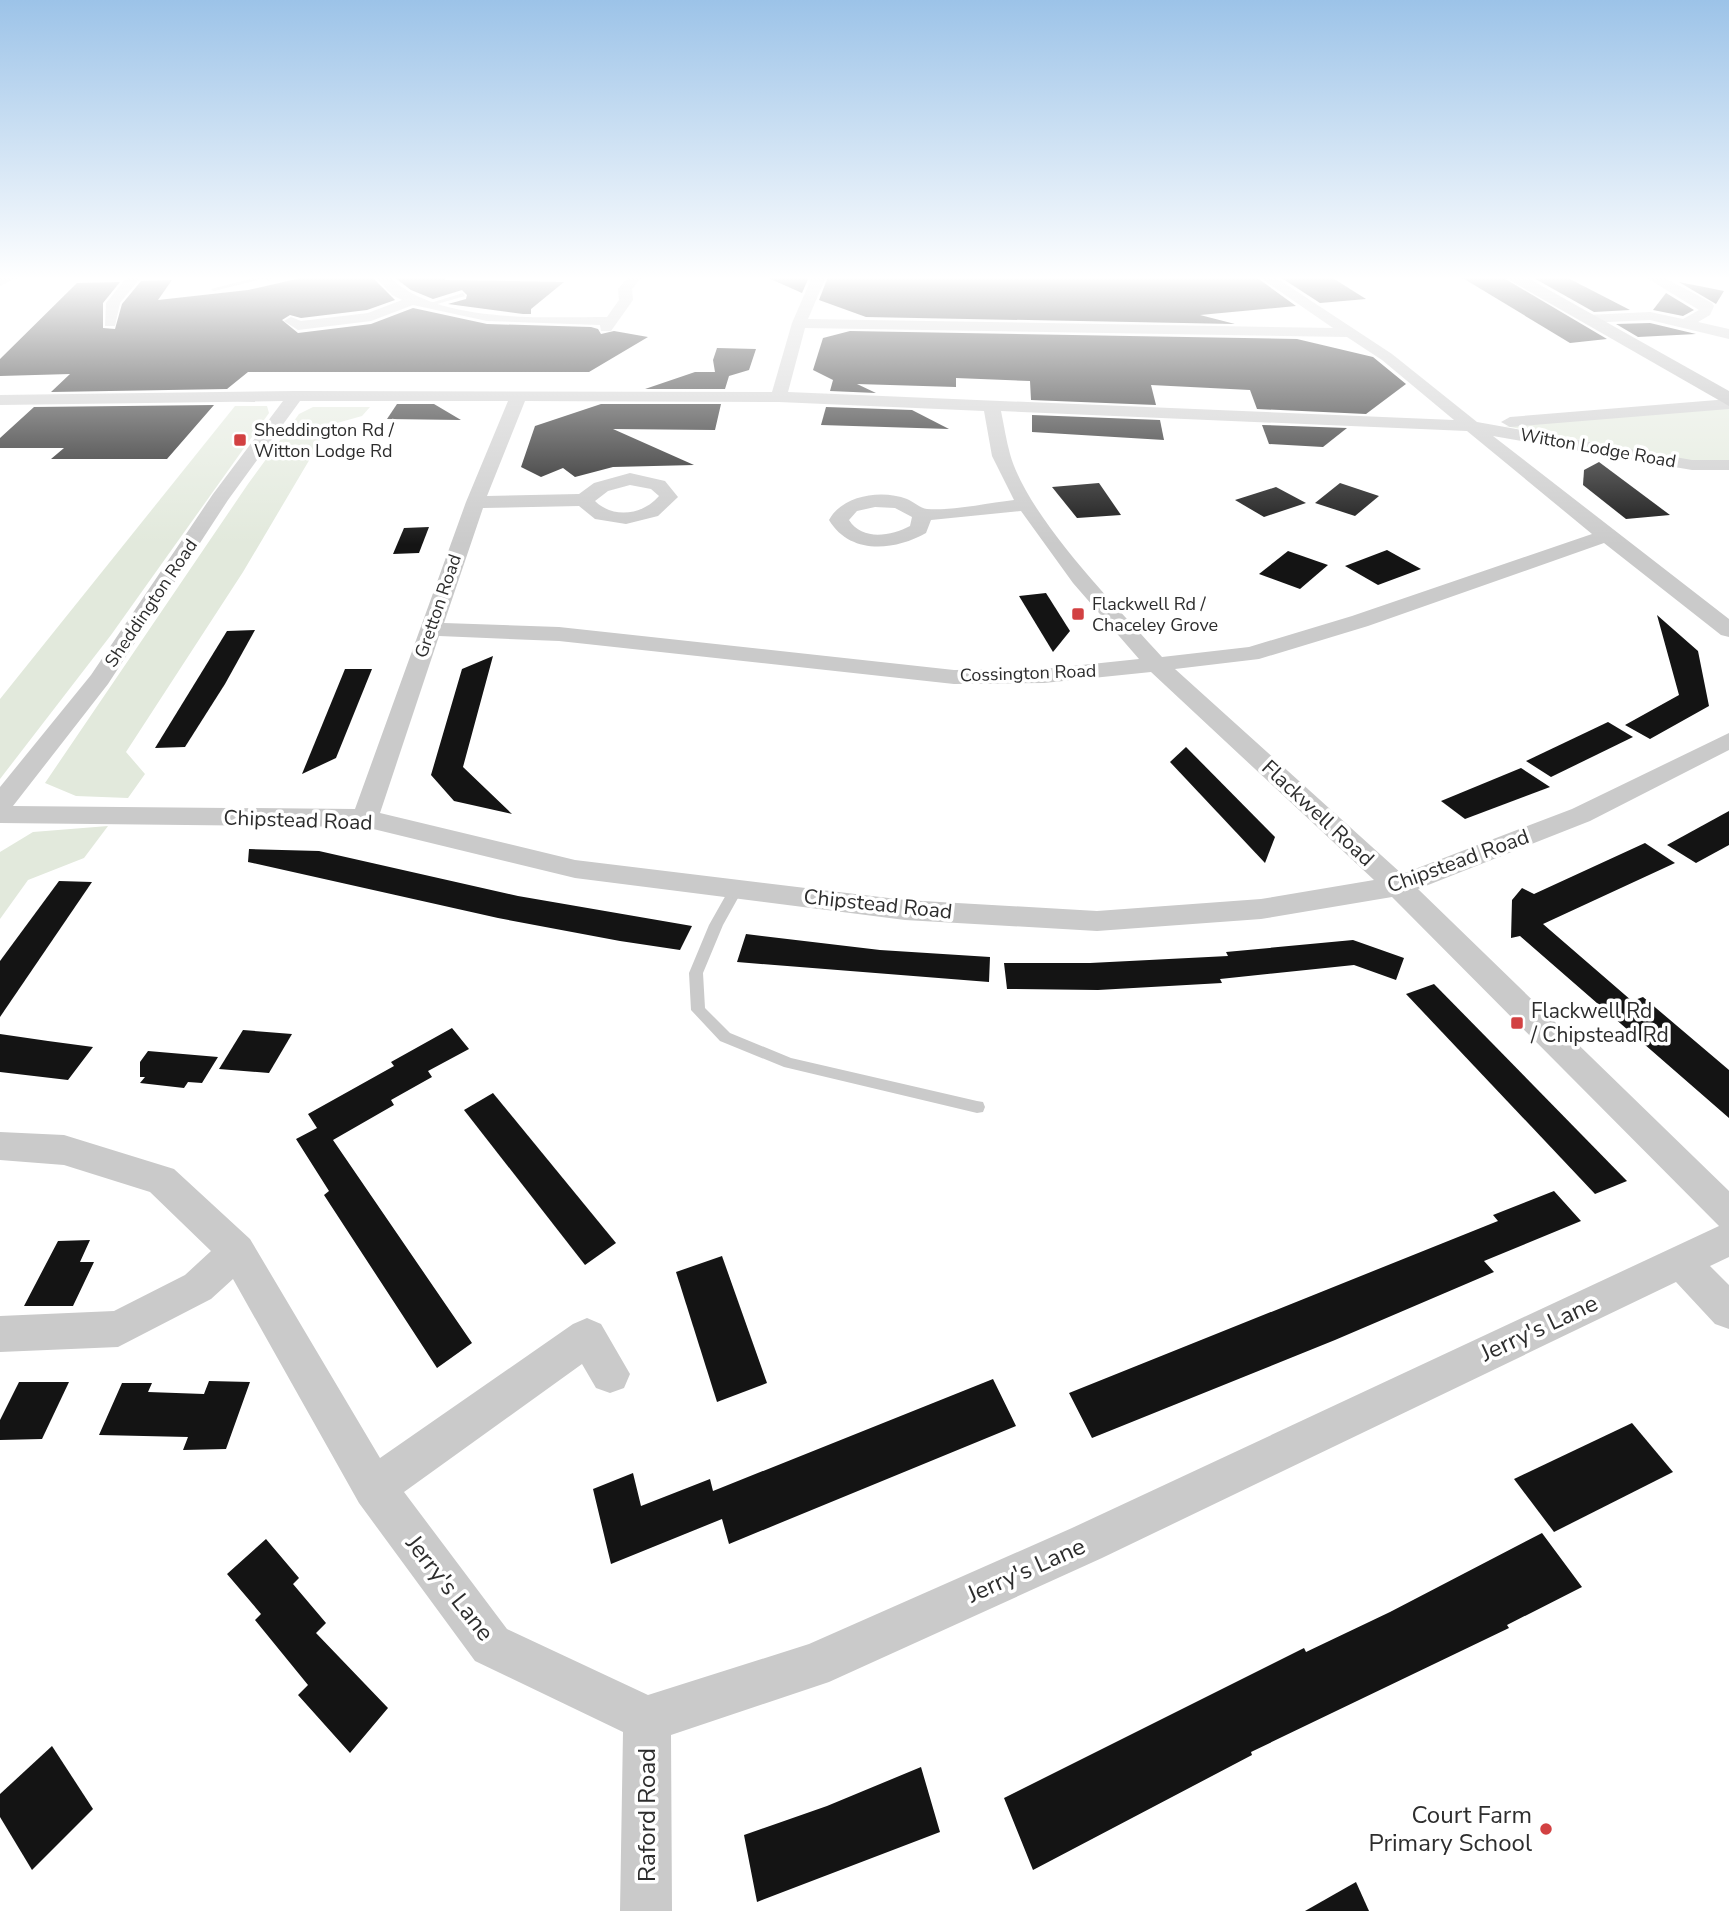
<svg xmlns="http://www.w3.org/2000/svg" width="1729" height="1911" font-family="'Nunito Sans',sans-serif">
  <rect width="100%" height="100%" fill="#fff"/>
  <!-- green -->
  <g fill="#e2e9dc">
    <polygon points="235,406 267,406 269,413 111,635 0,779 0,699"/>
    <polygon points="1729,406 1729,462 1692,461 1505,426"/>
    <polygon points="313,407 370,407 362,416 330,425 243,572 126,752 145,774 128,798 76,796 45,783 248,484 299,414"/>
    <polygon points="108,826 84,858 28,880 0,919 0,852 33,832"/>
  </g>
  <!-- building -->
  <g fill="#141414">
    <polygon points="305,277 372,277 395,300 367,310 301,318 290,315 282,320 298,333 371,324 413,308 487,324 591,327 598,329 601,334 614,331 648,337 589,372 248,372 227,389 51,392 70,374 0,376 0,359 77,283 120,282 103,303 103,328 115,329 122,304 141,281 172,280 158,300 248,290"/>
    <polygon points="394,277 445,277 445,280 564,282 531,309 531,314 523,314 448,304 466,299 467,295 462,290 433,299 411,290"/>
    <polygon points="766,277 809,277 802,293"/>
    <polygon points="828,277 1256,277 1296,306 1200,315 1235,324 866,317 819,300"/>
    <polygon points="1280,277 1331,277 1366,299 1320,303"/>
    <polygon points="1461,277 1502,277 1607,339 1570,343"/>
    <polygon points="1532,277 1566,277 1630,310 1594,312"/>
    <polygon points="1679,282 1724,291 1716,304"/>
    <polygon points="1666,293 1694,310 1683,316 1653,310"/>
    <polygon points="1650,323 1696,334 1638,337 1616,324"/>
    <polygon points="850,331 1297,339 1373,357 1406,384 1366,414 1257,409 1250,390 1151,385 1156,405 1031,400 1030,381 956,378 956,387 857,384 876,393 830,391 833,380 813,370 823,338"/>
    <polygon points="717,348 756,349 749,370 729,376 725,389 645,389 695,372 715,372 713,360"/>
    <polygon points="397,404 434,404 461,420 387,419"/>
    <polygon points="601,404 721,404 715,430 613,429 694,465 613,467 575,477 563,468 541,477 521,467 535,426"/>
    <polygon points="214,405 167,459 51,459 64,448 0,448 0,438 34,407"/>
    <polygon points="826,407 912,410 949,429 821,425"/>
    <polygon points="1032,415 1160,420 1164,440 1032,432"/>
    <polygon points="1262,425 1347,428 1323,447 1269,444"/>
    <polygon points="1599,462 1670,515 1626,519 1583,485 1584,470"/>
    <polygon points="1099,483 1121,515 1077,518 1052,487"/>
    <polygon points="1340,483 1379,496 1355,516 1315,503"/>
    <polygon points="1276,487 1306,503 1264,517 1235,500"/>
    <polygon points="429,527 419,553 393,554 404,528"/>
    <polygon points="1387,550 1421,569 1378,585 1345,566"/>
    <polygon points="1288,551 1328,565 1300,589 1259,574"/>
    <polygon points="1046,593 1070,631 1053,652 1019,596"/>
    <polygon points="1657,615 1698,651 1709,706 1650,739 1625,725 1679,695"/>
    <polygon points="255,630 225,684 185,747 155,748 227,631"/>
    <polygon points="493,656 463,767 512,814 454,801 431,775 462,669"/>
    <polygon points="345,669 372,669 336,758 302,774"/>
    <polygon points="1608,722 1633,737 1551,777 1526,761"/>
    <polygon points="1186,747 1275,837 1265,863 1170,762"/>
    <polygon points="1521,768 1550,787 1465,819 1441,801"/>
    <polygon points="1729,811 1729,845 1696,863 1667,845"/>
    <polygon points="1645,843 1675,863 1543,924 1632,1001 1643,997 1729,1070 1729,1118 1520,936 1511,938 1512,900 1522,888 1534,894"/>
    <polygon points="249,849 319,851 518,896 692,926 680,950 620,941 498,918 248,862"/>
    <polygon points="59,881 92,882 0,1017 0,961"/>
    <polygon points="746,934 880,950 990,957 989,982 737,962"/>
    <polygon points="1353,940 1404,958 1396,980 1354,965 1220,979 1222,983 1098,990 1007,989 1004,963 1090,963 1228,956 1226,952"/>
    <polygon points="1434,984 1491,1042 1627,1181 1595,1194 1406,994"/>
    <polygon points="452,1028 469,1049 428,1071 432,1077 391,1100 394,1105 333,1140 472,1343 437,1368 324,1195 329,1191 296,1139 317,1128 308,1114 394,1066 391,1062"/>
    <polygon points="243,1030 292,1034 269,1073 219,1069"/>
    <polygon points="0,1034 48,1041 93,1047 68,1080 0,1072"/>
    <polygon points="148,1051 218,1057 202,1083 188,1082 184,1088 140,1083 145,1077 140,1077 140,1062"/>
    <polygon points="493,1093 616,1243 585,1265 464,1110"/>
    <polygon points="1554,1191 1581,1221 1484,1261 1494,1272 1335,1340 1092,1438 1069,1393 1498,1221 1493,1215"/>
    <polygon points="90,1240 80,1262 94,1262 73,1306 24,1306 58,1241"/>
    <polygon points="722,1256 767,1383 717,1402 676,1272"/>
    <polygon points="993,1379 1016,1426 729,1544 722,1519 611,1564 593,1489 633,1473 641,1506 710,1479 713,1491"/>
    <polygon points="209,1381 250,1382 226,1449 183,1450 188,1437 99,1435 122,1383 152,1383 148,1392 204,1394"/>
    <polygon points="19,1382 69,1382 42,1439 0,1440 0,1420"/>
    <polygon points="1632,1423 1673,1472 1554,1532 1514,1479"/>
    <polygon points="1542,1533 1582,1587 1507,1625 1509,1628 1251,1752 1252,1755 1033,1870 1004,1798 1304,1648 1306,1652 1390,1612"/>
    <polygon points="266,1539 299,1578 293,1584 326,1623 316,1633 388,1708 350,1753 298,1695 308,1685 255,1620 261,1614 227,1574"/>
    <polygon points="52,1746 93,1809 32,1870 0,1817 0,1794"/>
    <polygon points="921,1767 940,1832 757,1902 744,1835 827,1806"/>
    <polygon points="1356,1882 1369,1911 1305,1911"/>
  </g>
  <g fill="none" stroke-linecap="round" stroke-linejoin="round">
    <!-- lane -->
    <g fill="#cacaca" fill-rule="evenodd">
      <polygon points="258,277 270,277 214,291 211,289"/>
      <polygon points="463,293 465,296 430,306 427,304"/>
      <polygon points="736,884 743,889 723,925 703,973 705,1008 730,1033 791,1058 977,1101 983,1102 985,1107 983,1112 977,1113 784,1067 720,1041 691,1010 689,973 709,925 731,886"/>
    </g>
    <!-- street -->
    <g fill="#cacaca" fill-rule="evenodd">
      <polygon points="0,277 19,277 0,286"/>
      <polygon points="127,277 141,277 120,303 115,326 105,326 106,303"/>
      <polygon points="260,277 276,277 269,281"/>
      <path d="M375 277H390C436 324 545 317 607 317L619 300 618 289 628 277H642L632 289 633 300 611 331H601L600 325 487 321 413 305 371 321 298 330 284 321 291 317 301 321 368 313 402 300 392 295Z"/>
      <path d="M812 277H826L808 319 1333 328 1259 277H1275L1392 354 1477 422 1692 460H1729V470H1692L1493 436 1729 619V637L1721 635 1604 543 1368 626 1259 659 1175 669 1402 874 1572 809 1729 733V750L1590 821 1418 889 1729 1191V1257L1710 1266 1729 1285V1329L1715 1324 1676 1282 1102 1558 829 1682 671 1735 672 1911H620L623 1732 475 1661 359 1503 233 1279 211 1299 118 1347 0 1352V1316L114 1311 185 1275 211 1251 150 1192 64 1165 0 1160V1132L64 1135 174 1169 250 1239 380 1458 573 1324 587 1318 601 1324 630 1374 624 1388 610 1393 596 1388 582 1364 404 1492 507 1629 648 1695 809 1644 1072 1528 1719 1226 1392 897 1261 919 1097 931 905 920 575 878 365 827 0 823V787L91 675 213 494 283 401 0 405V395L295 391 772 392 792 323ZM805 328 1347 337 1382 360 1454 420 788 392ZM300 401H508L466 502 355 809 13 806 108 684 228 500ZM525 401 779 402 984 411 992 456 1014 500C988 503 952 511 927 509 920 508 914 502 907 499 882 489 842 495 829 520 850 555 894 551 926 533L931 520 1021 511 1073 583 1139 659 1044 669 954 670 559 627 444 623 483 508 579 506 595 519 626 524 658 516 678 497 665 481 630 473 594 483 579 494 487 496ZM1001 411 1467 431 1592 534 1352 616 1249 647 1162 657C1117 607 1028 518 1010 454 1006 440 1004 425 1001 411ZM630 485 651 489 659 496C643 515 613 519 595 501L608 491ZM875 507 895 508 912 517 910 526C891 536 862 541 849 520L857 511ZM439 636 559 641 954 684 1044 683 1151 672 1374 880 1261 899 1097 911 905 900 575 860 380 813Z"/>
      <polygon points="1645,277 1663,277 1712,303 1714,306 1710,315 1698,322 1729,329 1729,339 1650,320 1587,323 1580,319 1587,315 1650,312 1683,319 1699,310"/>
      <polygon points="1729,399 1729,409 1510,427 1501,422 1510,417"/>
    </g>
    <!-- secondary -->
    <polygon fill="#b7b7b7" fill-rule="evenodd" points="1504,277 1526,277 1729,391 1729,406"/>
  </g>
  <!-- sky -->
  <linearGradient id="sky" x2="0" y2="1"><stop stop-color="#9cc3e8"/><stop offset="0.51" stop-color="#fff"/><stop offset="1" stop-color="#fff" stop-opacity="0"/></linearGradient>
  <rect width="1729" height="545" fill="url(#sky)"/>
  <!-- markers -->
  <g fill="#d24142" stroke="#fff" stroke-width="2.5">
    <rect x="233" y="433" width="14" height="14" rx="3.5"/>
    <rect x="1071" y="607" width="14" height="14" rx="3.5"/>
    <rect x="1510" y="1016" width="14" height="14" rx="3.5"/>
    <circle cx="1546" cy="1829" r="7"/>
  </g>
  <g text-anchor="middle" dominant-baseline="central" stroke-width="7" stroke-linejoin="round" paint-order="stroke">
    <!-- far-poi labels -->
    <g font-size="18" fill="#2d2d2d" stroke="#fff" text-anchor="start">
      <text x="254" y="430">Sheddington Rd /<tspan x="254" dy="21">Witton Lodge Rd</tspan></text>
      <text x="1092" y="604">Flackwell Rd /<tspan x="1092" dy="21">Chaceley Grove</tspan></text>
    </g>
    <!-- far-street labels -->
    <g font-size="18" fill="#2d2d2d" stroke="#fff">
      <text transform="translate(1598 448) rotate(10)">Witton Lodge Road</text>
      <text transform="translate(151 603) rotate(-56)">Sheddington Road</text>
      <text transform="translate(438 606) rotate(-71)">Gretton Road</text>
      <text transform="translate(1028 673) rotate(-2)">Cossington Road</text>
    </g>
    <!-- street labels -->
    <g font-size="21" fill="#2d2d2d" stroke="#fff">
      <text transform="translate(1318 813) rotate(43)">Flackwell Road</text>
      <text transform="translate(298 820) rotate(2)">Chipstead Road</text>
      <text transform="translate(1458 861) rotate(-20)">Chipstead Road</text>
      <text transform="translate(878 904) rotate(6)">Chipstead Road</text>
    </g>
    <!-- poi labels -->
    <g font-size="21" fill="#2d2d2d" stroke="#fff" text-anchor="start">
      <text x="1531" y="1011">Flackwell Rd<tspan x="1531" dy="24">/ Chipstead Rd</tspan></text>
    </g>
    <!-- near-street labels -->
    <g font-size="24" fill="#2d2d2d" stroke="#fff">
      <text transform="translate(1539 1328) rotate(-25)">Jerry's Lane</text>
      <text transform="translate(1026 1570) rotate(-24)">Jerry's Lane</text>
      <text transform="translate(450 1588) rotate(52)">Jerry's Lane</text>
      <text transform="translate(647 1815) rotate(-90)">Raford Road</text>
    </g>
    <!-- near-poi labels -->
    <g font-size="24" fill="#2d2d2d" stroke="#fff" text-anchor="end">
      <text x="1532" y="1815">Court Farm<tspan x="1532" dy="28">Primary School</tspan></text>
    </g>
  </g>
</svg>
